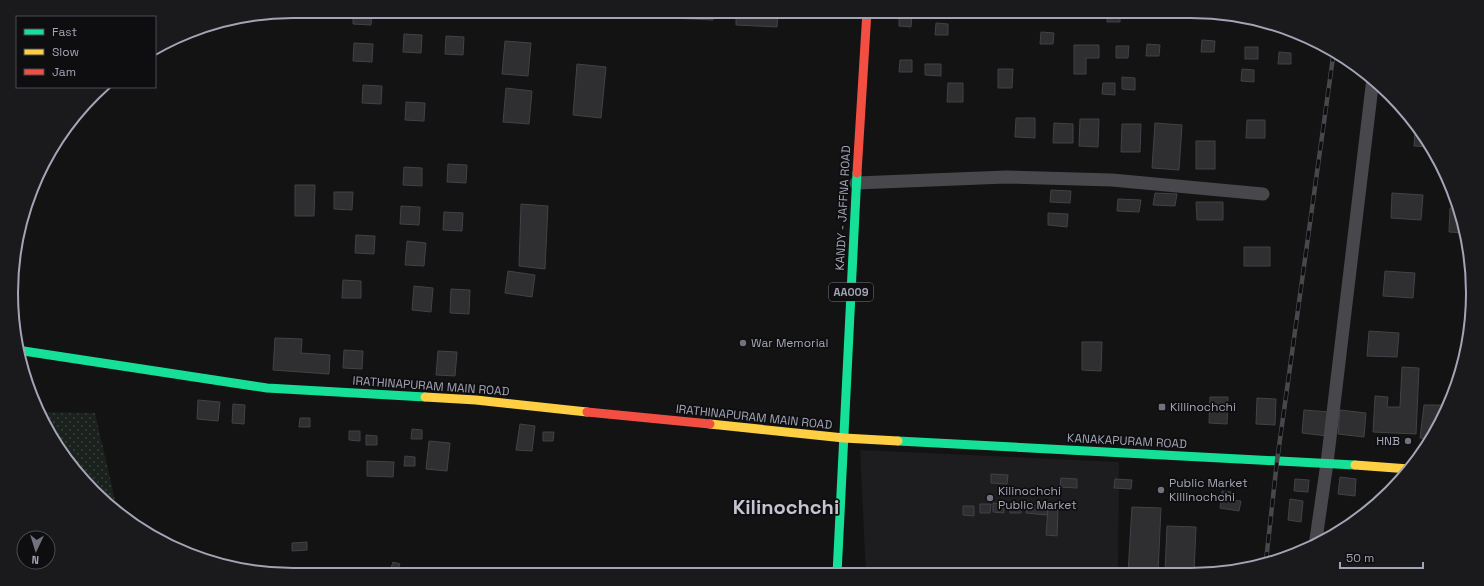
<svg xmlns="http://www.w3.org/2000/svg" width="1484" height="586" font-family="'Space Grotesk',sans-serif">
  <defs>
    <pattern id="grass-dots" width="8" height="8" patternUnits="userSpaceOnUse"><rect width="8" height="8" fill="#1b221d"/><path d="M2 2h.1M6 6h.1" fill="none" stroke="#393f3c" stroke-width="1.8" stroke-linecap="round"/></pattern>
  </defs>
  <rect width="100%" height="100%" fill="#131313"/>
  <!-- built -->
  <polygon fill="#1d1d1f" points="860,450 1119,462 1118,573 866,574"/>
  <!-- grass -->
  <polygon fill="url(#grass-dots)" points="38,412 95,413 118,513 58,449"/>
  <!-- building -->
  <g fill="#2f2f31" stroke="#424247">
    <polygon points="353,11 372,11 371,25 353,24"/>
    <polygon points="447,11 465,11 465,15 446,14"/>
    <polygon points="672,11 713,11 713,20 671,18"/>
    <polygon points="736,11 778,11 777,27 736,25"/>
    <polygon points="1108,11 1120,11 1120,22 1107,22"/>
    <polygon points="899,15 912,15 911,27 899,26"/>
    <polygon points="936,23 948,24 948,35 935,35"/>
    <polygon points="1041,32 1054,33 1053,44 1040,44"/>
    <polygon points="404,34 422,35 421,53 403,52"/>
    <polygon points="446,36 464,37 463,55 445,54"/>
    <polygon points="1202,40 1215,41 1214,52 1201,52"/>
    <polygon points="505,41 531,43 528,76 502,74"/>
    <polygon points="354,43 373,44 372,62 353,61"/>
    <polygon points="1147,44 1160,45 1159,56 1146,56"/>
    <polygon points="1074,45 1099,45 1099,58 1086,58 1086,74 1074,74"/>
    <polygon points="1116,46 1129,46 1128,58 1116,58"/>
    <rect x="1245" y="47" width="13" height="12"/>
    <polygon points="1279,52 1291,53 1291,64 1278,64"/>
    <polygon points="900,60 912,60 912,72 899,72"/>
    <polygon points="577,64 606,67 601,118 573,115"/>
    <polygon points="925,64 941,64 941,76 925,75"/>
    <polygon points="998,69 1013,69 1012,88 998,88"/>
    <polygon points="1242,69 1254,70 1254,82 1241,81"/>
    <polygon points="1122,77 1135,78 1135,90 1122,89"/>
    <polygon points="948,83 963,83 963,102 947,102"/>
    <polygon points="1103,83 1115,83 1115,95 1102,94"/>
    <polygon points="363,85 382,86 381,104 362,103"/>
    <polygon points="506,88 532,91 529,124 503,122"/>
    <polygon points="406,102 425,103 424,121 405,120"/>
    <polygon points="1016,118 1035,118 1035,138 1015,137"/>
    <polygon points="1080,119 1099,119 1098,147 1079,146"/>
    <polygon points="1247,120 1265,120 1265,138 1246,138"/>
    <polygon points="1054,123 1073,124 1073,143 1053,143"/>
    <polygon points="1155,123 1182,125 1179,170 1152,168"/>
    <polygon points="1122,124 1141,124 1140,152 1121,152"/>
    <polygon points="1415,131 1421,131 1431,147 1414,146"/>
    <rect x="1196" y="141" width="19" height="28"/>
    <polygon points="448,164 467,165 466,183 447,182"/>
    <polygon points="404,167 422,168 422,186 403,185"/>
    <polygon points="295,185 315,185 314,216 295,216"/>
    <polygon points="1051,190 1071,191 1070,203 1050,202"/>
    <polygon points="334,192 353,192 352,210 334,209"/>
    <polygon points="1155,193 1177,194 1175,206 1153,205"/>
    <polygon points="1392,193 1423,195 1421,220 1391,218"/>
    <polygon points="1118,199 1141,200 1139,212 1117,211"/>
    <polygon points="1196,202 1223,202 1223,220 1197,220"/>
    <polygon points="521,204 548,206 545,269 519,266"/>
    <polygon points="401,206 420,207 419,225 400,224"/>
    <polygon points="1450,208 1459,208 1463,220 1466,233 1449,232"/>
    <polygon points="444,212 463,213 462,231 443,230"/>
    <polygon points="1048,213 1068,214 1067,227 1048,225"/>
    <polygon points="356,235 375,236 374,254 355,253"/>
    <polygon points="407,241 426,243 424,266 405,265"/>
    <rect x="1244" y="247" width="26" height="19"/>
    <polygon points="508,271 535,275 532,297 505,293"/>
    <polygon points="1385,271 1415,273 1413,298 1383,296"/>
    <polygon points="343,280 361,281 361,298 342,298"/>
    <polygon points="414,286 433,288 431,312 412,310"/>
    <polygon points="451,289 470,290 469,314 450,313"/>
    <polygon points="1369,331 1399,333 1397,357 1367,356"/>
    <polygon points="275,338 302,339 301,353 330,355 329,374 273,370"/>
    <polygon points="1082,342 1102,342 1101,371 1082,370"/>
    <polygon points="344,350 363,351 362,369 343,368"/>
    <polygon points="438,351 457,352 455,376 436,375"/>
    <polygon points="1402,367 1419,368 1416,434 1373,432 1375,396 1388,397 1387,407 1400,407"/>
    <polygon points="1210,397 1228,397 1227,424 1209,423"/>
    <polygon points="1257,398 1276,399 1275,425 1256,424"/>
    <polygon points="198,400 220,402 218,421 197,419"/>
    <polygon points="233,404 245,405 244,424 232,423"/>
    <polygon points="1424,405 1448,405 1431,439 1420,438"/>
    <polygon points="1304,410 1330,412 1327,436 1302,433"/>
    <polygon points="1340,410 1366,413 1364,437 1338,434"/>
    <polygon points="300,418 310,418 310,427 299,427"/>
    <polygon points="520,424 535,426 532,451 516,450"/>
    <polygon points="412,429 422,430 422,439 411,439"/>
    <polygon points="349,431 360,431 360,441 349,440"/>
    <polygon points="543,432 554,432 553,441 543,441"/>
    <polygon points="366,435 377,436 377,445 366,445"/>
    <polygon points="429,441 450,443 447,471 426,469"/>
    <polygon points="405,456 415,457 415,466 404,466"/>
    <polygon points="367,461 394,462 393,477 367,476"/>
    <polygon points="991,474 1008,475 1007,484 991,483"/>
    <polygon points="1340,477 1356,479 1355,496 1338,494"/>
    <polygon points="1061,478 1077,479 1077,488 1060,487"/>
    <polygon points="1115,479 1132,480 1131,489 1114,488"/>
    <polygon points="1295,479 1309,480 1308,492 1294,491"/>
    <polygon points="1222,491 1231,492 1230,500 1241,501 1239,511 1220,508"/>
    <polygon points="1290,499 1303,501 1301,522 1288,520"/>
    <polygon points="993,503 1004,504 1004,513 993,512"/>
    <polygon points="1010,503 1021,504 1021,513 1010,513"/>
    <polygon points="980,504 991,504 990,513 980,513"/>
    <polygon points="1027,505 1048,506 1047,515 1026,513"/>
    <polygon points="963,506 974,506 974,516 963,515"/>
    <polygon points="1132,507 1161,508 1158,573 1128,573"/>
    <polygon points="1048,508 1058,509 1057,536 1046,535"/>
    <polygon points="1167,526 1196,527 1194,573 1165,573"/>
    <polygon points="307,542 307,550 292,551 292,543"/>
    <polygon points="393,562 400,564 396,574 390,571"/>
  </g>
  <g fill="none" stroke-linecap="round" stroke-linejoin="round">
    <!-- street -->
    <g stroke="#47474c" stroke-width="13">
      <polyline points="856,183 1006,177 1112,180 1263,194"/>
      <polyline points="1315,546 1327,463 1373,78"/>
    </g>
    <!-- fast -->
    <g stroke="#16e098" stroke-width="9">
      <polyline points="17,350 267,388 425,397"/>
      <polyline points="898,441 1355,465"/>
      <polyline points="837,574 857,173"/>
    </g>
    <!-- slow -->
    <g stroke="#ffcf43" stroke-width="9">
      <polyline points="425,397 476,400 587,412"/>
      <polyline points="710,424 844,438 898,441"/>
      <polyline points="1355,465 1409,469"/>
    </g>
    <!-- jam -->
    <g stroke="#f24e42" stroke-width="9">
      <polyline points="857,173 867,11"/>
      <polyline points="587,412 710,424"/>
    </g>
    <!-- rail casing -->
    <g stroke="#47484c" stroke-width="4.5">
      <polyline id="rail" points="1266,561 1277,461 1334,50"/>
    </g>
    <!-- rail -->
    <use href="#rail" stroke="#0e0d0f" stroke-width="3" stroke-dasharray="9" stroke-linecap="butt"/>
  </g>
  <!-- markers -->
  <g fill="#70727d" stroke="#0e0d0f" stroke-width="1.5">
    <circle cx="743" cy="343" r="4"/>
    <rect x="1158" y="403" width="8" height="8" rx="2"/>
    <circle cx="1408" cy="441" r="4"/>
    <circle cx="1161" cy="490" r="4"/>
    <circle cx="990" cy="498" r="4"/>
  </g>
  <g text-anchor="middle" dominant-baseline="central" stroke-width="3.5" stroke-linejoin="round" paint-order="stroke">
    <!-- shield labels -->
    <rect fill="#0e0d0f" stroke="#767784" stroke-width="1" x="829" y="283" width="44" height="18" rx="3"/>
    <g font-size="11" font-weight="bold" fill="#a2a5b6">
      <text x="851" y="292">AA009</text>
    </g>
    <!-- street labels -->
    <g font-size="12" fill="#a2a5b6" stroke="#0e0d0f">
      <text transform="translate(843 208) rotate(-87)">KANDY - JAFFNA ROAD</text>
      <text transform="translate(431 386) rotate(4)">IRATHINAPURAM MAIN ROAD</text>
      <text transform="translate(754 417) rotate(6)">IRATHINAPURAM MAIN ROAD</text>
      <text transform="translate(1127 441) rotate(3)">KANAKAPURAM ROAD</text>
    </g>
    <!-- poi labels -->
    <g font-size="12" fill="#a2a5b6" stroke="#0e0d0f" text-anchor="start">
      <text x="751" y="343">War Memorial</text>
      <text x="1170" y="407">Killinochchi</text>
      <text x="1400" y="441" text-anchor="end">HNB</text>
      <text x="1169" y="483">Public Market<tspan x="1169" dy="14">Killinochchi</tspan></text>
      <text x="998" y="491">Kilinochchi<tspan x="998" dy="14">Public Market</tspan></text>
    </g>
    <!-- town labels -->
    <g font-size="20" font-weight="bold" fill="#c4c5d1" stroke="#0e0d0f">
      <text x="786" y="507">Kilinochchi</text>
    </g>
  </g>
  <!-- crop -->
  <path d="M0 0H1484V586H0ZM293 18H1191A275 275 0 0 1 1466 293V293A275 275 0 0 1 1191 568H293A275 275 0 0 1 18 293V293A275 275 0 0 1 293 18Z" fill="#1a191c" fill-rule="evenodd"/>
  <path fill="none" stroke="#a2a5b6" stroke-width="2" d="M293 18H1191A275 275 0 0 1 1466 293V293A275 275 0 0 1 1191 568H293A275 275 0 0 1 18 293V293A275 275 0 0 1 293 18Z"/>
  <!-- legend -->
  <rect x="16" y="16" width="140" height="72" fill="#0e0d0f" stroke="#494a52"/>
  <rect x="24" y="29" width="20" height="6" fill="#16e098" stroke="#494a52"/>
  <text x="52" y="36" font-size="12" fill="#a2a5b6">Fast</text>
  <rect x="24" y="49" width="20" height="6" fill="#ffcf43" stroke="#494a52"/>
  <text x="52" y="56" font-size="12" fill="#a2a5b6">Slow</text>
  <rect x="24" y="69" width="20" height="6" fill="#f24e42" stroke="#494a52"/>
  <text x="52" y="76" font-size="12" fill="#a2a5b6">Jam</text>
  <!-- north arrow -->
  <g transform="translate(36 550) rotate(184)"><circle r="19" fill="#0e0d0f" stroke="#494a52"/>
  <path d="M0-3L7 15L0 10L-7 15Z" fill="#70727d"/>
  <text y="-6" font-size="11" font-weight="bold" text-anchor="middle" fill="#a2a5b6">N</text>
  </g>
  <!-- scale -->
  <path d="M1340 562v6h83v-6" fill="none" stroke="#a2a5b6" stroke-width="2"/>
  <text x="1346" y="562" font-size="12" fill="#a2a5b6" stroke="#0e0d0f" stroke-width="3" paint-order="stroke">50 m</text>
</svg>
